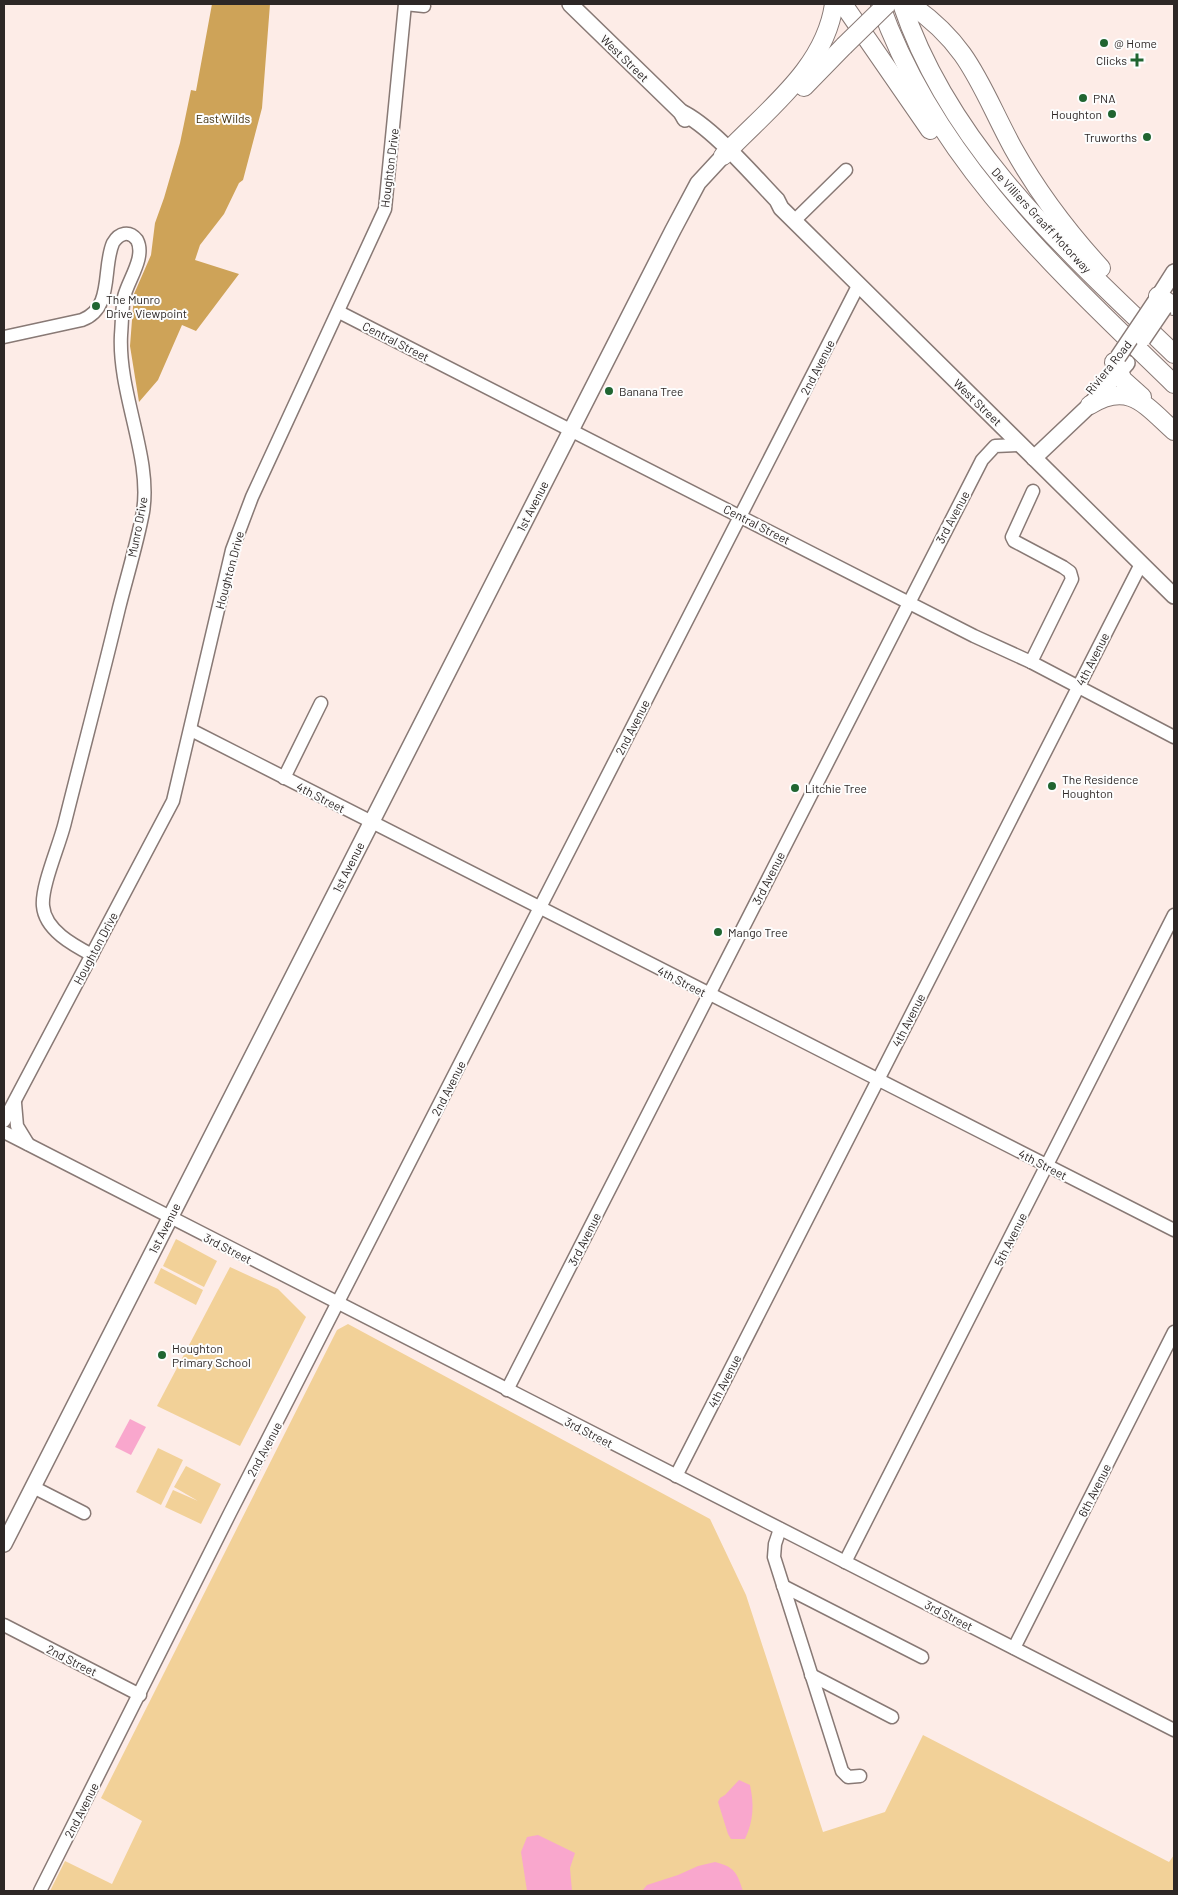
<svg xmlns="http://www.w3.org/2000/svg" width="1178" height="1895" font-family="Barlow,sans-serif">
  <rect width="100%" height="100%" fill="#fdece7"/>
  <!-- green -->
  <g fill="#f2d198">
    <polygon points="176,1239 217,1261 204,1287 163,1266"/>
    <polygon points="230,1267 278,1289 306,1317 240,1446 157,1406"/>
    <polygon points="161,1268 203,1290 196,1305 154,1283"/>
    <polygon points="348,1324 710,1519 746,1595 823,1832 885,1812 923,1735 1169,1862 1174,1855 1174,1891 50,1891 65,1861 112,1884 142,1821 101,1798 337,1330"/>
    <polygon points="158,1448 183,1460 161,1505 136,1492"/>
    <polygon points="186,1466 221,1484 201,1524 165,1507 173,1490 198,1501 174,1487"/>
  </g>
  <!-- forest -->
  <polygon fill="#cea358" points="212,4 270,4 262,108 243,180 239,183 224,214 200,245 195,260 239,274 196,331 182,325 158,380 139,402 130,346 134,294 151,255 155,223 164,198 180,143 191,90 196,91"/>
  <!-- water -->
  <g fill="#f9a7cd">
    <polygon points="130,1419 146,1427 131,1455 115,1447"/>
    <path d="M739 1780 750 1785C754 1804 754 1820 745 1839H731L728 1834 718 1802 720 1798 725 1795Z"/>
    <polygon points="538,1835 575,1853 570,1868 572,1891 527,1891 521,1852 527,1837"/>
    <path d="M715 1862C735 1867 737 1873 743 1891H642L647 1885 678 1875 698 1866Z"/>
  </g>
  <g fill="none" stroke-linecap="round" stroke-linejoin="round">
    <!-- minor casing -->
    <g stroke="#887975" stroke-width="15">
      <g id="minor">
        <polyline points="405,4 424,6"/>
        <polyline points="794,221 846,170"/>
        <polyline points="339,312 974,636 1031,662 1174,737"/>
        <path d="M4 337 82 320C114 308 102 268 113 243 119 233 129 230 137 240 146 257 128 280 124 297 122 309 122 322 121 335 118 394 152 457 143 512 137 544 127 576 119 608 102 679 83 750 65 822 60 844 41 886 43 906 45 930 73 945 92 955"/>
        <polyline points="1031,662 1072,579 1070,572 1063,567 1014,541 1012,537 1033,491"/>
        <polyline points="191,730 1174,1230"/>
        <polyline points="284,778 321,703"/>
        <polyline points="15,1103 17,1126 28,1144"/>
        <polyline points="4,1121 173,801 232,550 252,497 385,209 405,4"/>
        <polyline points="4,1132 1174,1730"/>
        <polyline points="507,1390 982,460 995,446 1021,445"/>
        <polyline points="676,1476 1141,564"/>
        <polyline points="33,1487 84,1513"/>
        <polyline points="780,1529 775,1544 774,1557 842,1771 848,1777 860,1776"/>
        <polyline points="845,1562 1174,915"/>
        <polyline points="783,1586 922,1657"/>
        <polyline points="4,1625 140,1695"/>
        <polyline points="1014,1648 1174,1332"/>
        <polyline points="811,1675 892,1717"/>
        <polyline points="40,1891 230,1513 858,286"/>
      </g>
    </g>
    <!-- major casing -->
    <g stroke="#887975" stroke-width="18">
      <g id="major">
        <polyline points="570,4 681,112 685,119"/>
        <path d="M681 112C711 126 753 175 777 200L781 208 1174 596"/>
        <polyline points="1155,302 1174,272"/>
        <polyline points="1034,458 1090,405 1127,363"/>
        <polyline points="4,1544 673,230 698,183 723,156"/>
      </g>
    </g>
    <!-- highway casing -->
    <g stroke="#887975" stroke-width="20">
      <g id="highway">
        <polyline points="843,4 930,130"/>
        <path d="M880 4C935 160 1058 271 1174 384"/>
        <path d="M902 4C950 148 1068 252 1174 354"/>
        <path d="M910 4C971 46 980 87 1013 148 1037 191 1068 232 1101 268"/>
        <polyline points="804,87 844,46"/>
        <path d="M723 156C765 111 825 69 834 4"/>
        <polyline points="1158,296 1174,306"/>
        <polyline points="1114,362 1123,380 1142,397"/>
        <path d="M1090 405C1129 381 1145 405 1174 431"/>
      </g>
    </g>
    <!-- minor -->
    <use href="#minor" stroke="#fff" stroke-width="12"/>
    <!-- major -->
    <use href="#major" stroke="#fff" stroke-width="15"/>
    <!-- highway -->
    <use href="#highway" stroke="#fff" stroke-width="18"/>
    <!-- major-bridge casing -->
    <g stroke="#887975" stroke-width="18" stroke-linecap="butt">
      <g id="major-bridge">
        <polyline points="1143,339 1164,308"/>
        <polyline points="1118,357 1155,302"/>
      </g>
    </g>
    <!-- highway-bridge casing -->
    <g stroke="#887975" stroke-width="20" stroke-linecap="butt">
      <polyline id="highway-bridge" points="844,46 887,4"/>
    </g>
    <!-- major-bridge -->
    <use href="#major-bridge" stroke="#fff" stroke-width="15"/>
    <!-- highway-bridge -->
    <use href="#highway-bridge" stroke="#fff" stroke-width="18"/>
  </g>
  <!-- markers -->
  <g fill="#206531" stroke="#fdfdfd" stroke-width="2">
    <circle cx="1104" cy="43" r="5"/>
    <path d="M1134.5 52.5h5v5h5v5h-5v5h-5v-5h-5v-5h5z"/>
    <circle cx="1083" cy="98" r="5"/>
    <circle cx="1112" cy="114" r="5"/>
    <circle cx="1147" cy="137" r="5"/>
    <circle cx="96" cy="306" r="5"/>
    <circle cx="609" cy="391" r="5"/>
    <circle cx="1052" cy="786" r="5"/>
    <circle cx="795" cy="788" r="5"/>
    <circle cx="718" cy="932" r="5"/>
    <circle cx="162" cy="1355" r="5"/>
  </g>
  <g text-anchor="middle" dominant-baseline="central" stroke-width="4" stroke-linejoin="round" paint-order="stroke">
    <!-- poi labels -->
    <g font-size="12" fill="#2d2726" stroke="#fdfdfd" text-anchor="start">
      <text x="1114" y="43">@ Home</text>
      <text x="1127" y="60" text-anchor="end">Clicks</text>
      <text x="1093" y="98">PNA</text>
      <text x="1102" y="114" text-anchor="end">Houghton</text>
      <text x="1137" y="137" text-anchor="end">Truworths</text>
      <text x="106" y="299">The Munro<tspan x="106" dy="14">Drive Viewpoint</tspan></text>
      <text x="619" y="391">Banana Tree</text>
      <text x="1062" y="779">The Residence<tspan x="1062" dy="14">Houghton</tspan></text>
      <text x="805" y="788">Litchie Tree</text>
      <text x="728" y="932">Mango Tree</text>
      <text x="172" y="1348">Houghton<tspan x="172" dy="14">Primary School</tspan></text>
    </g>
    <!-- street labels -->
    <g font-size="12" fill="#2d2726" stroke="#fdfdfd">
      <text transform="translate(625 58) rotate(44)">West Street</text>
      <text transform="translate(389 168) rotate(-83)">Houghton Drive</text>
      <text transform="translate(1042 220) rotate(47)">De Villiers Graaff Motorway</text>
      <text transform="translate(396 341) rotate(27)">Central Street</text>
      <text transform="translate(817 367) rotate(-63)">2nd Avenue</text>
      <text transform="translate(1108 367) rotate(-51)">Riviera Road</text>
      <text transform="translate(978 402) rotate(44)">West Street</text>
      <text transform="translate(532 506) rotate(-63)">1st Avenue</text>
      <text transform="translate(952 517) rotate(-62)">3rd Avenue</text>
      <text transform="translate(757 524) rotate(27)">Central Street</text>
      <text transform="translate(137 527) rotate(-79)">Munro Drive</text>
      <text transform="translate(229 570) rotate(-75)">Houghton Drive</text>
      <text transform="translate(1092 659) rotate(-63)">4th Avenue</text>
      <text transform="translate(632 727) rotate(-63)">2nd Avenue</text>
      <text transform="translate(321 797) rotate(27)">4th Street</text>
      <text transform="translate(348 867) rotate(-63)">1st Avenue</text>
      <text transform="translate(768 878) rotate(-63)">3rd Avenue</text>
      <text transform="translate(95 948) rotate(-62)">Houghton Drive</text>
      <text transform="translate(682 981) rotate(27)">4th Street</text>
      <text transform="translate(908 1020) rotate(-63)">4th Avenue</text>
      <text transform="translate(448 1088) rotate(-63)">2nd Avenue</text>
      <text transform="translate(1043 1164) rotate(27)">4th Street</text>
      <text transform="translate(164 1228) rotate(-63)">1st Avenue</text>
      <text transform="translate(584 1239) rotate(-63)">3rd Avenue</text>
      <text transform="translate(1010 1239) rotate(-63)">5th Avenue</text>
      <text transform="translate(228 1248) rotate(27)">3rd Street</text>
      <text transform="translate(724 1381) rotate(-63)">4th Avenue</text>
      <text transform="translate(589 1432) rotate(27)">3rd Street</text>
      <text transform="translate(264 1449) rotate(-62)">2nd Avenue</text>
      <text transform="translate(1094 1490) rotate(-63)">6th Avenue</text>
      <text transform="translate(949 1615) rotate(27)">3rd Street</text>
      <text transform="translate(72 1660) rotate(27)">2nd Street</text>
      <text transform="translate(81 1810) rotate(-63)">2nd Avenue</text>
    </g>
    <!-- park labels -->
    <g font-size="12" fill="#402f0d" stroke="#fdfdfd">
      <text x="223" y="118">East Wilds</text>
    </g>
  </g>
  <!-- border -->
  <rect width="1178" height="1895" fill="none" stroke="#2d2726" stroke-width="10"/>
</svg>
